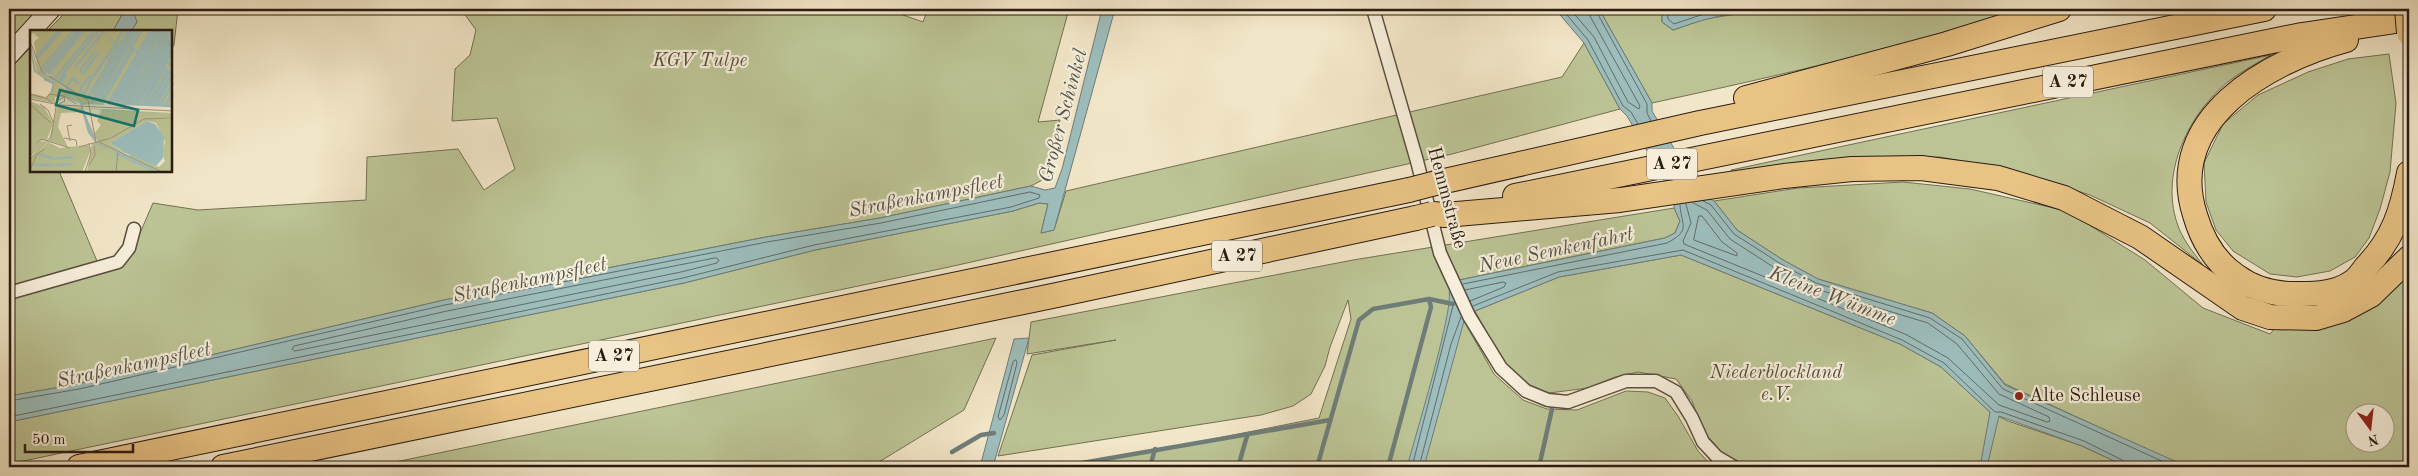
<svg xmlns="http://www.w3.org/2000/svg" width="2418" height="476" font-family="'Old Standard TT',serif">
  <rect width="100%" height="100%" fill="#f2e6c8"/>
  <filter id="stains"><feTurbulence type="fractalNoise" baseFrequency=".004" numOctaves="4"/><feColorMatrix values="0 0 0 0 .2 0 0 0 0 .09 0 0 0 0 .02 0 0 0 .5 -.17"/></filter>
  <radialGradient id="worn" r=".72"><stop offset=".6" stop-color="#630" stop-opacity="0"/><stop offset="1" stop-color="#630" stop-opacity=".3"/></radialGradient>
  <!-- green -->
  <g fill="#bcc495" stroke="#727053" fill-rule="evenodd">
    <polygon points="9,9 40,9 9,42"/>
    <polygon points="69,9 178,9 174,45 171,49 171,31 131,31 137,22 123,13 113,31 47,31"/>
    <polygon points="461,9 886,9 923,22 928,9 1069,9 1038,122 1060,120 1048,177 1031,186 880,218 766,237 444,300 207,356 78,384 9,396 9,70 31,47 31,171 59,171 97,261 115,257 126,240 137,240 153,203 198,210 366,200 367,157 458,149 484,190 515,169 497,118 452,121 455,69 470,55 476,30"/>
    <path d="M1599 9H1662V22L1673 30 1705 19 1749 12 1848 13 1873 9H2022C1901 48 1777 76 1652 103Z"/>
    <polygon points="1584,43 1620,109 1452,154 949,267 9,464 9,422 684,283 815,250 1013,211 1039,203 1048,204 1041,233 1054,230 1066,191 1562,77"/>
    <polygon points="2389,54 2396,103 2390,172 2380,209 2369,238 2355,257 2330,271 2297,277 2270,274 2233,251 2216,230 2206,202 2204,163 2223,124 2258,95 2308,72 2348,59"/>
    <path d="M2271 55C2257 63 2242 71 2229 81 2189 113 2160 172 2177 223 2182 239 2193 252 2203 265L2150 223 2090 195 2023 173 1940 157 1862 158 1799 162 1733 174 1731 170Z"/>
    <path d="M1903 182 1970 189 2067 211 2145 260 2203 308 2270 334 2277 326 2409 270V467H2188L2179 464 2005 384 1965 336 1932 313 1818 279 1783 260 1737 230 1714 201 1798 188ZM2356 414H2386V444H2356Z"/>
    <polygon points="1674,208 1680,221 1675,233 1665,238 1459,280 1464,321 1494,374 1523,400 1547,409 1577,410 1626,391 1648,392 1665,398 1678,416 1698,451 1713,467 1072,467 1319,418 1351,319 1348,300 1330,347 1325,366 1311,394 1293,406 1261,415 998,456 1032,355 1116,340 1027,354 1031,322 1353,260"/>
    <polygon points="1681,255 1900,344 1941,367 1990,412 2008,421 2082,446 2127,467 1753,467 1724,455 1704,432 1692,401 1676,379 1638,372 1615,377 1588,388 1549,393 1532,387 1503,362 1475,311 1559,277"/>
    <polygon points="996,338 964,410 874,465 861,467 371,467"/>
  </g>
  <!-- water -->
  <g fill="#9dbebd" stroke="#6f7d78">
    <polygon points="1102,9 1115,9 1054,230 1041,233 1048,204 1039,203 1013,211 815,250 684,283 9,422 9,396 78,384 207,356 444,300 766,237 880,218 1031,186 1045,190 1055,188 1062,169"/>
    <path d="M1555 9H1599L1652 103V111L1701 194 1714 201 1737 230 1783 260 1818 279 1932 313 1965 336 2005 385 2188 467H2127L2082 446 1999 416 1987 467H1980L1990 412 1941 367 1900 344 1681 255 1559 277 1475 311 1464 321 1424 467H1407C1414 441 1454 309 1449 292L1459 280 1665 238 1675 233 1680 221 1674 208 1675 200 1627 116 1620 109 1584 43Z"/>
    <path d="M1662 9H1873C1832 15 1792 10 1751 12 1724 13 1698 21 1673 30L1662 22Z"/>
    <polygon points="123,13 134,14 137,22 131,31 113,31"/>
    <polygon points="1029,338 993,467 980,467 1014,339"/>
  </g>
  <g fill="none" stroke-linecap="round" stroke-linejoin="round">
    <!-- shore -->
    <g stroke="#636c67" stroke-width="1">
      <polyline points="1562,9 1588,40 1623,106 1631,112 1638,124"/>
      <polyline points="1570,9 1594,37 1628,102 1639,109 1640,106 1590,16 1588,9"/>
      <polyline points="1595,9 1647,104 1647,113 1651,121"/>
      <polyline points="1667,9 1668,19 1674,24 1704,14 1737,9"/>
      <polyline points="1703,201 1711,205 1734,234 1781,264 1816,283 1930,318 1962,339 2003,389 2175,467"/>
      <polyline points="1686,204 1691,223 1683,241 1684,244 1905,334 1948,358 1999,405 2047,422 2050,421 2049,417 1999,394 1957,344 1928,323 1813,288 1778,270 1730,239 1707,210 1693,203"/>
      <polygon points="1699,216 1702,216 1722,242 1737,253 1737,256 1694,240"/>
      <polygon points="716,258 719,260 717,263 681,272 295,351 292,349 294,346 447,311"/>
      <path d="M1463 284 1667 243C1692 230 1681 225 1680 205"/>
      <polyline points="1465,290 1503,282 1506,283 1504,287 1470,301"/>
      <polyline points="1473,306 1558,272 1683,250 1902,340 1944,363 1995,412 2001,412 2084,441 2124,461 2127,467"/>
      <polygon points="1016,360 1017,363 1004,415 1000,420 998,417 1013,362"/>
      <polyline points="9,401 79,389 445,305 767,242 881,223 1030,192 1040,195 1039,198 1011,207 814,245 683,278 9,417"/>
      <polyline points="1412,467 1454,302"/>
      <polyline points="1419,467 1451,344 1461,317"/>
    </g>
    <!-- stream -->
    <g stroke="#6f7d78" stroke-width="4.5">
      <polyline points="1429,299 1453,304"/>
      <polyline points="952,452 981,435 994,433"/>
      <polyline points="936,467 939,465"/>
      <polyline points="1059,467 1330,420"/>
      <polyline points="1150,467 1155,449"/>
      <polyline points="1238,467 1247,436"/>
      <polyline points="1317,467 1359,320 1373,309 1429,299 1431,307 1388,467"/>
      <polyline points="1539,467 1552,409"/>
    </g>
    <!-- street casing -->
    <g stroke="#5b4e3f" stroke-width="15">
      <g id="street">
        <polyline points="1373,9 1417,161 1440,253 1469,316 1501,368 1526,391 1548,400 1568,402 1626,381 1656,381 1676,392 1692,418 1703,442 1717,457 1734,467"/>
        <polyline points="9,293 118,262 129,248 134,229"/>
      </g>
    </g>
    <!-- secondary casing -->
    <g stroke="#291b11" stroke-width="21">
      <polyline id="secondary" points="9,55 51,9"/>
    </g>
    <!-- highway casing -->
    <g stroke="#291b11" stroke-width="26">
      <g id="highway">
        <path d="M2346 40C2269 61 2164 118 2195 215 2202 239 2214 261 2236 276 2255 290 2277 295 2300 294 2317 294 2336 293 2351 283 2357 280 2362 272 2366 267 2393 239 2402 211 2409 173"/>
        <polyline points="1746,98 1947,44 2059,9"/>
        <polyline points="1436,183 1700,123 2264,9"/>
        <polyline points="1515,196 2302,35 2409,19"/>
        <polyline points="1432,214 1445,215 1620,200 1784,176 1852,169 1921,168 1998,178 2064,198 2140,237 2243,308 2270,317 2316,318 2343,310 2371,295 2409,258"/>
        <polyline points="79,467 1409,190"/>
        <polyline points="223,467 1057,295 1416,218"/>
      </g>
    </g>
    <!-- street -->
    <use href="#street" stroke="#f7efdb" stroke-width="12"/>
    <!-- secondary -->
    <use href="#secondary" stroke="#f7efdb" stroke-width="19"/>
    <!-- highway -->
    <use href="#highway" stroke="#e9c384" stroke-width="24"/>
    <!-- highway-bridge casing -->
    <g stroke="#291b11" stroke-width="26" stroke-linecap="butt">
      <g id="highway-bridge">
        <polyline points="2407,9 2409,33"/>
        <polyline points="1409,190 1436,183"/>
        <polyline points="1416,218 1432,214"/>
      </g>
    </g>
    <!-- highway-bridge -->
    <use href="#highway-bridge" stroke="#e9c384" stroke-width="24"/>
  </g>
  <!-- markers -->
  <circle fill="#8f2418" stroke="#f7efdb" stroke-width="2" cx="2019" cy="396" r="5"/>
  <g text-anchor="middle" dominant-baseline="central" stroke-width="4.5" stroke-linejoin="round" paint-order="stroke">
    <!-- shield labels -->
    <g fill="#f7efdb" stroke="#675b4e" stroke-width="1">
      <rect x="2043" y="66.5" width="50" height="31" rx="4"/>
      <rect x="1647" y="148.5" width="50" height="31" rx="4"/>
      <rect x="1212" y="240.5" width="50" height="31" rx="4"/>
      <rect x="589" y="340.5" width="50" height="31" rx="4"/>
    </g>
    <g font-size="18" font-weight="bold" fill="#291b11">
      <text x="2068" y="82">A 27</text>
      <text x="1672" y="164">A 27</text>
      <text x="1237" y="256">A 27</text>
      <text x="614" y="356">A 27</text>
    </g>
    <!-- park labels -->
    <g font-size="19" font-style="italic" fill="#554e39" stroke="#f7efdb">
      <text x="700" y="61">KGV Tulpe</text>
      <text x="1776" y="373">Niederblockland<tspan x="1776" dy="22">e.V.</tspan></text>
    </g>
    <!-- street labels -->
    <g font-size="19" fill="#291b11" stroke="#f7efdb">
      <text transform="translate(1446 198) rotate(75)">Hemmstraße</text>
    </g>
    <!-- poi labels -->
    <g font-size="19" fill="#291b11" stroke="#f7efdb" text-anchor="start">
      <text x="2029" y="396">Alte Schleuse</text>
    </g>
    <!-- water labels -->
    <g font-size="20" font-style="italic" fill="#52544d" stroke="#f7efdb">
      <text transform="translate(1064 116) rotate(-75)">Großer Schinkel</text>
      <text transform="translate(926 197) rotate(-11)">Straßenkampsfleet</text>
      <text transform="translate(1556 251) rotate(-12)">Neue Semkenfahrt</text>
      <text transform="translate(530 281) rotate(-12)">Straßenkampsfleet</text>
      <text transform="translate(1832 297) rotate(21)">Kleine Wümme</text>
      <text transform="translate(134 366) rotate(-12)">Straßenkampsfleet</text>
    </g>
  </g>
  <!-- overview -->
  <g transform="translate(30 30)">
    <rect width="142" height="142" fill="#f2e6c8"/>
    <path d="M0 0H142V76L73 71 74 75 52 74 26 49 7 42 0 12 6 32 10 39 16 45 24 47 11 40 7 33 4 12 9 8 3 3 0 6ZM0 18 6 43 26 50 50 74 36 67H25V73L0 68V63L16 67 25 56 4 42ZM0 71 14 77 23 93 17 110 8 111 16 112 0 127ZM27 77 52 78 57 90 59 98 57 100V90L52 82 31 83 28 97 38 117 19 111ZM53 78 142 83V88H120L142 89V142L57 141 62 114 68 111 63 107 59 92 64 104 71 95 67 91 72 80ZM117 91 126 93 135 112 132 123 135 131 129 137 102 124 98 126 80 113ZM18 112 30 118 58 115 61 120 52 142H0V129Z" fill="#bcc495" fill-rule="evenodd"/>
    <path d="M52 0 54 3 57 0 55 4 74 30 84 14 76 0 85 13 74 31 54 4 20 45 28 49 33 43 38 45 32 53 44 62 45 59V62L43 65 52 73H59L102 0 60 74 52 75 60 96 72 79 142 84 72 80 60 96 67 113 79 118 131 142 87 123 86 138V122L66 114 62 118 66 113 58 103 50 73 26 50 10 45 4 41 0 12 6 41 19 47 54 4ZM117 91 125 94 134 107 133 128 126 136 95 123 80 113Z" fill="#9dbebd"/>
    <path fill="none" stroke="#9dbebd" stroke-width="2.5" d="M97 14 105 0M99 16 108 0M109 16 143 36M88 17 86 12 93 0M102 17 112 0M88 19 99 0M109 21 121 0M111 22 124 0M113 24 127 0M114 25 136 38 143 47M116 25 130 0M118 26 133 0M6 27 29 0M8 28 32 0M121 28 136 0M123 29 139 0M125 31 142 0M127 32 143 5M129 34 143 10M132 35 143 16M134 35 143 21M45 37 75 0M11 39 44 0M13 42 48 0M54 42 68 24M15 43 51 0M18 44 54 0M33 44 69 0M55 44 50 40 65 22M63 46 74 30M26 47 65 0M59 47H62L54 64 50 62 52 56ZM63 47 85 15 86 19 78 32M14 49 24 53 22 62M37 56 43 48 49 54M62 63 86 22M63 64 100 0M58 68 78 33M67 71 98 17M70 71 101 19M73 71 103 20M79 72 108 23M82 72 110 24M85 72 112 26M88 72 115 26M91 72 117 28M78 73 143 76M94 73 120 29M97 73 121 31M100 73 124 32M115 73 134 40M62 74 97 15 133 38 143 49M62 74 103 0M103 74 126 34M106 74 128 36M108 74 130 37M112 74 132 38M118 74 137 42M124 74 141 46M127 74 141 49M120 75 138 44M130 75 143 53M135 76 143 63M8 124 23 128M88 124 107 133M24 129 43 127M108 133 123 141M3 135H23M25 135 42 134"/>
    <path fill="none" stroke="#a2957f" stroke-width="1" d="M0 11 12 42 58 70 66 112M0 64 15 68M0 69 30 75 143 81M22 73 16 68 20 64 34 66 46 74M0 74 21 93M10 74 18 80 23 92M34 108 46 110 47 116M40 111 37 96 42 95M69 112 132 142M7 113 11 109 40 118M49 117 81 108 114 89 143 88M0 129 21 107 27 71 34 67 35 71 29 74M59 135 65 125 64 116M0 140 7 124 15 119M55 142 61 123 59 113M86 142 88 123"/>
    <path fill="#0f766e" fill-opacity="0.15" stroke="#0f766e" stroke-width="2.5" d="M30 60 108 80 104 96 26 75Z"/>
    <rect width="142" height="142" fill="none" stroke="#291b11" stroke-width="2.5"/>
  </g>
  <!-- margin -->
  <rect width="2418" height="476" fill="none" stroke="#f2e6c8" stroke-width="30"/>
  <rect x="10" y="10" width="2398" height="456" fill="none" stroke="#291b11" stroke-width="2.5"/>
  <rect x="15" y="15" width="2388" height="446" fill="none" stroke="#291b11"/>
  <!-- north arrow -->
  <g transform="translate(2370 428) rotate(165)"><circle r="24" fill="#f7efdb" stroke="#a59a8a"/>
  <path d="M0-4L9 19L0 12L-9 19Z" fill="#8f2418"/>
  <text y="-8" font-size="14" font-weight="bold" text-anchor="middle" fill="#291b11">N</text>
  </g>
  <!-- scale -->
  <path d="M25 444v8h108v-8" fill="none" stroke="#291b11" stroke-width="2.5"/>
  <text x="32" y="444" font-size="15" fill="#291b11" stroke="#f7efdb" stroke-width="4" paint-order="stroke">50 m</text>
  <rect width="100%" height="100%" filter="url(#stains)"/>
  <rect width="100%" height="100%" fill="url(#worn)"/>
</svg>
